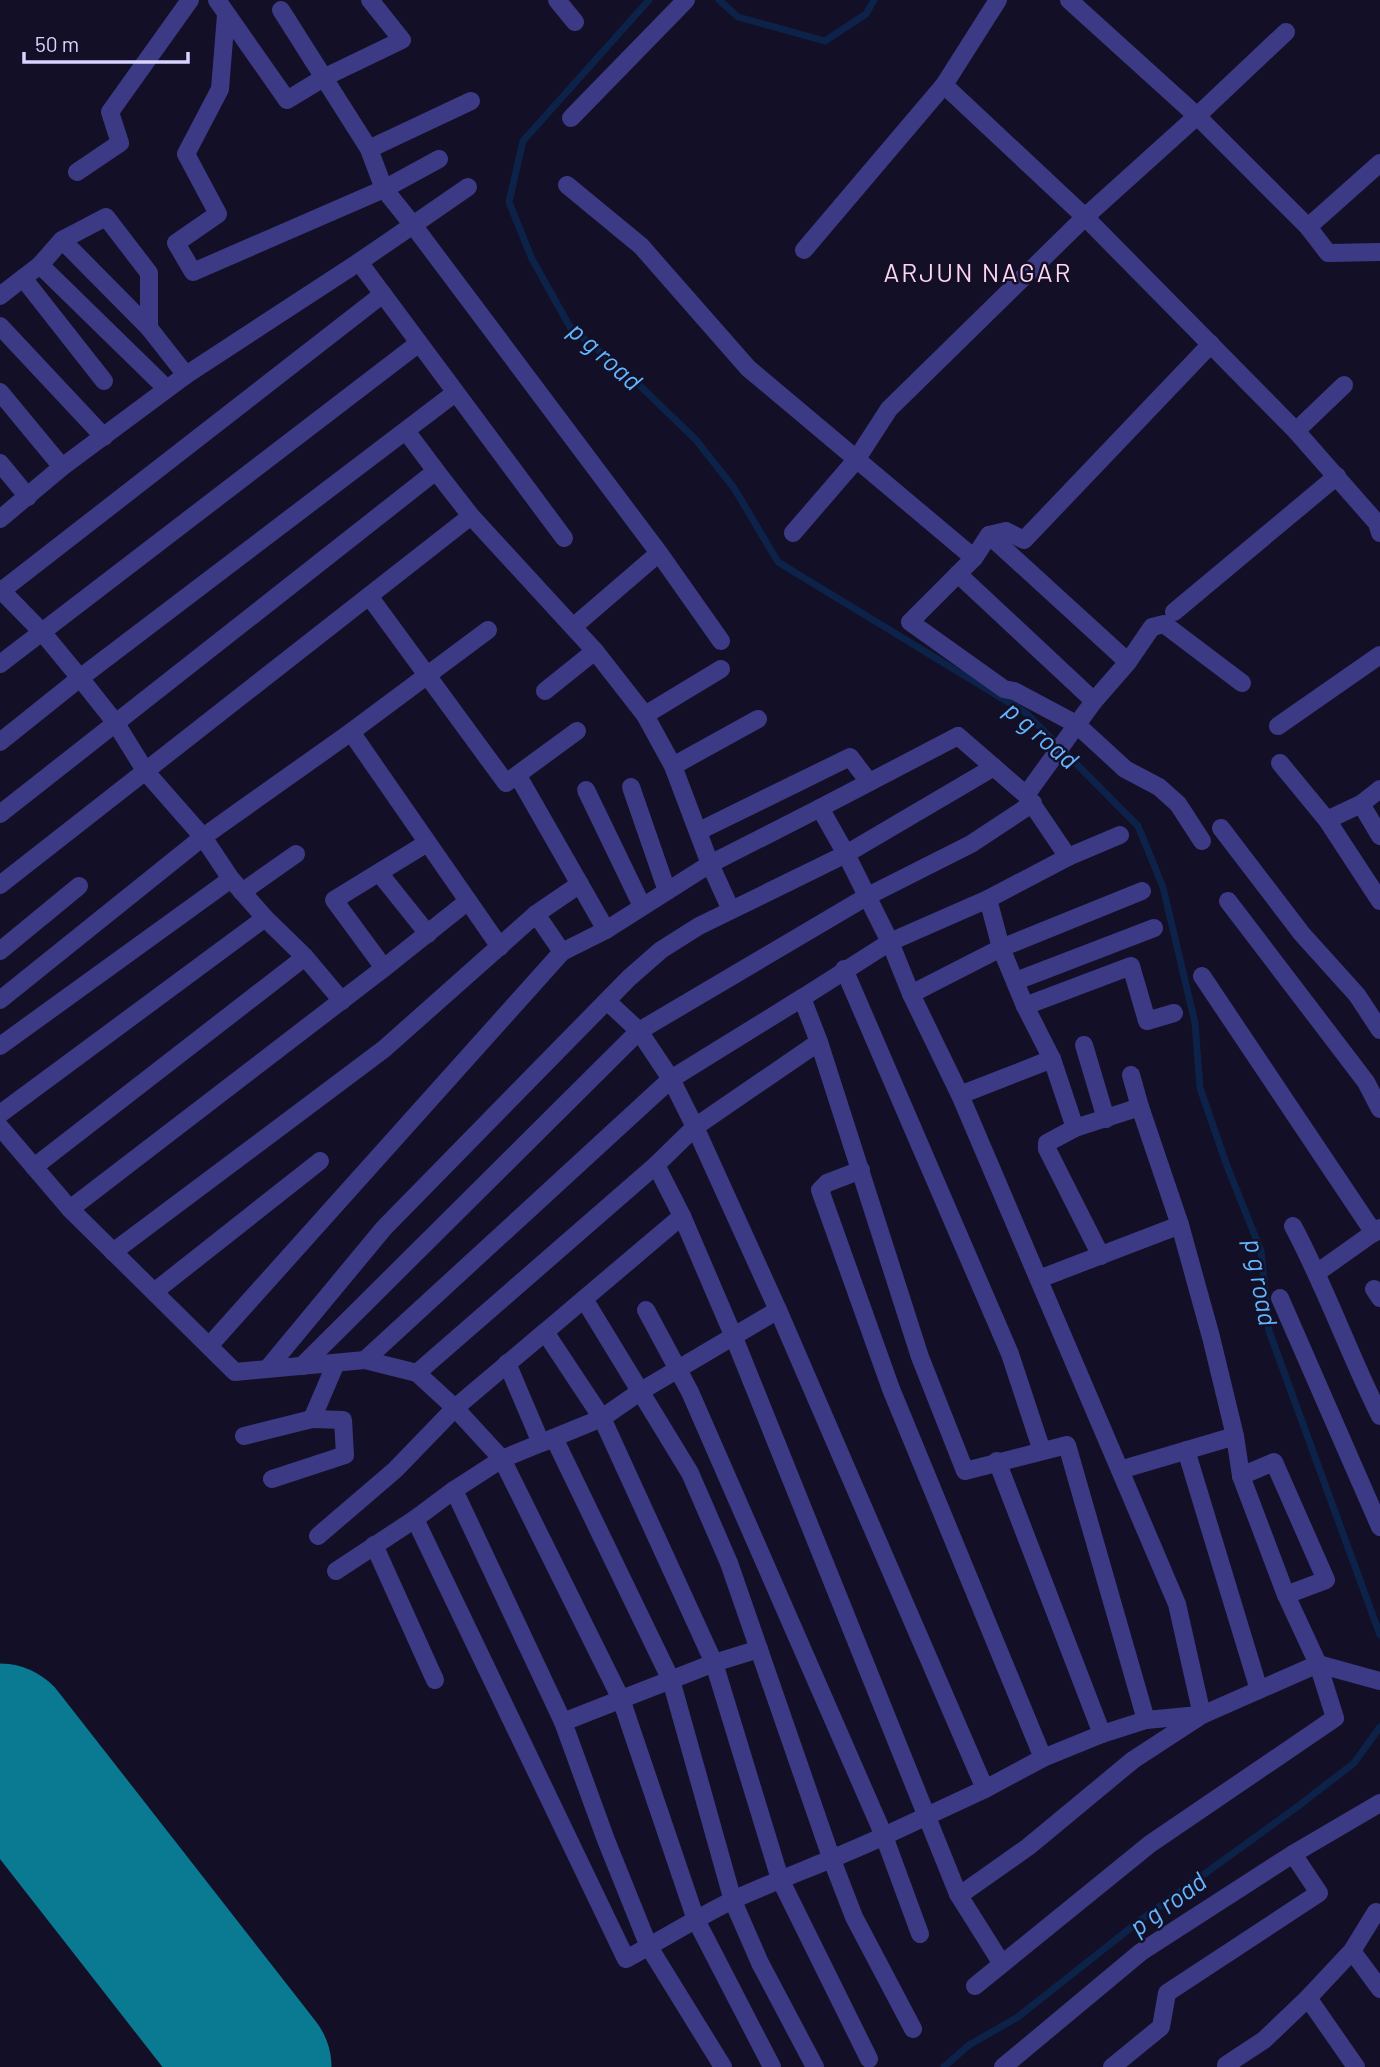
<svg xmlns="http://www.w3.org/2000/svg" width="1380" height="2067" font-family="Barlow,sans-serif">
  <rect width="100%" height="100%" fill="#130f26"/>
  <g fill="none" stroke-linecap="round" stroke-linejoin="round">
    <!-- stream -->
    <g stroke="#0c2248" stroke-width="7">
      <polyline points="649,0 523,141 509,202 532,259 570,327 631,377 696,440 734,488 778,562 1026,713 1138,826 1163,887 1195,1023 1200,1088 1227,1166 1261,1251 1269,1331 1380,1635"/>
      <polyline points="719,0 738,17 825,41 866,14 874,0"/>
      <polyline points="944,2067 969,2045 1018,2017 1138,1922 1297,1807 1354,1763 1380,1727"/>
    </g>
    <!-- runway -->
    <polyline stroke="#0a7a92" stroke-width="149" points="0,1738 257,2067"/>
    <!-- minor -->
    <g stroke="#3d3a85" stroke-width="18">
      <polyline points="217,0 287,100 325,77 402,40 370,0"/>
      <polyline points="557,0 575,22"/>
      <polyline points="1069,0 1197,116 1308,227 1328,253 1380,252"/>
      <polyline points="281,10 369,149 384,189 413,225 468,187"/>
      <polyline points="226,15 220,89 186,154 218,214 176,243 193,272 384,189 439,159"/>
      <polyline points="1286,32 1197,116 1085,217 1296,431 1377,523 1380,533"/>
      <polyline points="571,118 686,0"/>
      <polyline points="369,149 471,101"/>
      <polyline points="77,172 120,143 110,112 190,0"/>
      <polyline points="567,185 641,246 748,368 974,558"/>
      <polyline points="1308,227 1380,163"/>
      <polyline points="62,240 106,217 149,273 149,328"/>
      <polyline points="804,250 944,85"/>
      <polyline points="40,265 167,389"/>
      <polyline points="23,278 104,381"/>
      <polyline points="0,296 40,265 62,240 149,328 186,375 359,262"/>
      <polyline points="0,326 104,437"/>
      <polyline points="0,392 62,467"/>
      <polyline points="406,431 436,471"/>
      <polyline points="1296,431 1344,385"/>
      <polyline points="0,463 28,497"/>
      <polyline points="0,519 62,467 186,375"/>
      <polyline points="793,533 856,460 889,409 1085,217 944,85 998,0"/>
      <polyline points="989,535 1128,662"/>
      <polyline points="564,538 359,262 413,225 659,553 721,641"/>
      <polyline points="958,574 1094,701"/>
      <polyline points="0,589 42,632 80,678 115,722 146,772 203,837 0,1000"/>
      <polyline points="0,592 383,294"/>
      <polyline points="369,596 506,783 577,731"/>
      <polyline points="1174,612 1337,476"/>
      <polyline points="573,627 659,553"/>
      <polyline points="0,664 419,343"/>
      <polyline points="545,691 595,651"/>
      <polyline points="645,715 673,766 710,864 731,910"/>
      <polyline points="1278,726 1380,655"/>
      <polyline points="351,732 500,947"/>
      <polyline points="0,742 80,678 455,393"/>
      <polyline points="1280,763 1327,820 1380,901"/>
      <polyline points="673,766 758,719"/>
      <polyline points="518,776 606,930 710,864 820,808"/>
      <polyline points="631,787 667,891"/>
      <polyline points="586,790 642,906"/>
      <polyline points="1026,795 1094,701 1128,662 1152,627 1164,624 1242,683"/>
      <polyline points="1361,804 1380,836"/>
      <polyline points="0,814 436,471 471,516 595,651 645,715 721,669"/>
      <polyline points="1327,820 1361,804 1380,789"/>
      <polyline points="1221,828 1302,934 1357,995 1380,1030"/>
      <polyline points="699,831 850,757 869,782"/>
      <polyline points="1120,835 1068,857 988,899 890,942 911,994 960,1095 1177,1604 1202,1715"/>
      <polyline points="1202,841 1178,804 1159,787 1125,769 1076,724 1014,691 1004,689 910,622 974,558 989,535 1006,531 1024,540 1211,344"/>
      <polyline points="1068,857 1026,795 958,736 820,808 846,854 890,942 802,998 819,1042 920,1357 965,1471 1067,1445 1146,1720"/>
      <polyline points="380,874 428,934"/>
      <polyline points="0,885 471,516"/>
      <polyline points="242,892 296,854"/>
      <polyline points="1228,901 1366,1082 1380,1109"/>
      <polyline points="0,951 79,886"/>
      <polyline points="562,952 606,930"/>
      <polyline points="384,968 334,900 427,843"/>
      <polyline points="844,969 1010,1354 1042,1451"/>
      <polyline points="1202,976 1374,1233"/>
      <polyline points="1016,981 1154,928"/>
      <polyline points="911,994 1001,948 1142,891"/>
      <polyline points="342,1001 305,957 265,918 231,879 203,837 351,732 488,630"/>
      <polyline points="607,1001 639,1031 671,1079 695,1127 778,1310 985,1789"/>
      <polyline points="1025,1006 1131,966 1147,1021 1174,1013"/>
      <polyline points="1084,1045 1106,1119"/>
      <polyline points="0,1046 231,879"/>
      <polyline points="1131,1075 1140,1107"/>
      <polyline points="960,1095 1052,1059"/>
      <polyline points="0,1114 265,918"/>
      <polyline points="0,1127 70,1209 235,1372 365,1360 417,1373 455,1408 502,1459 621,1699 696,1920 772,2067"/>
      <polyline points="1075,1128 1047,1143 1047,1149 1101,1256"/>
      <polyline points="656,1165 682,1216 733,1335 958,1894 1002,1964"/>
      <polyline points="34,1167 305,957"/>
      <polyline points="861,1170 827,1183 820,1190 891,1389 1043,1758"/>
      <polyline points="70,1209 384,968 468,901"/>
      <path d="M1293 1226C1326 1288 1349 1354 1380 1416"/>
      <polyline points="113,1252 384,1049 536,914 580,884"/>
      <polyline points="1318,1272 1380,1228"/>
      <polyline points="1039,1279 1180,1225"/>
      <polyline points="1374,1289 1380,1298"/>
      <polyline points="154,1292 320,1161"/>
      <polyline points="1280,1298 1380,1527"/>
      <polyline points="584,1299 690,1473 729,1563 832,1860 854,1917 913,2029"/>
      <polyline points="545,1332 682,1216"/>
      <polyline points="209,1346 562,952 536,914"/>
      <polyline points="365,1360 671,1079 802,998"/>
      <polyline points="507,1363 541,1443 554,1438 671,1680 733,1901 760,1963 815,2067"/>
      <polyline points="302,1366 639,1031 866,897 971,844 1033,803"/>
      <polyline points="268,1368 384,1228 629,978 661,950 699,926 846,854 994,767"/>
      <polyline points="417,1373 656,1165 695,1127 819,1042"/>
      <polyline points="312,1419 336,1363"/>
      <polyline points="244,1436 312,1419 343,1420 345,1455 272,1479"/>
      <polyline points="1186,1450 1259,1690"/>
      <polyline points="997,1461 1102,1734"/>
      <polyline points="1120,1470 1235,1436"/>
      <polyline points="1241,1476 1274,1462 1326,1580 1286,1595"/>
      <path d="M454 1490 415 1519 626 1959C663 1939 698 1917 735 1899 784 1877 835 1859 884 1836L690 1392 646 1310"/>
      <polyline points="318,1536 395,1470 455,1408 545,1332 602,1418 714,1663 780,1879 869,2059"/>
      <polyline points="374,1545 435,1680"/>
      <polyline points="336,1571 415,1519"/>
      <polyline points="563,1722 714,1663 759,1649"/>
      <polyline points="958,1894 967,1890 1028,1847 1133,1760 1202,1715 1318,1664 1380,1681"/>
      <polyline points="920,1934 884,1836 985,1789 1043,1758 1102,1734 1146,1720 1199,1715"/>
      <polyline points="1352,1951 1380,1989"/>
      <polyline points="975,1986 1150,1844 1335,1718 1318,1664 1286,1595 1241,1476 1235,1436 1211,1337 1180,1225 1140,1107 1075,1128 1052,1059 1025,1006 1001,948 988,899"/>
      <polyline points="1308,1998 1356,2067"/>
      <polyline points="1226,2065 1264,2040 1308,1998 1352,1951 1376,1912"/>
      <polyline points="723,2067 649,1947 606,1840 563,1722 454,1490 502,1459 602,1418 641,1391 778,1310"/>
      <polyline points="1003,2067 1141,1952 1293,1854 1380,1803"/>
      <polyline points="1112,2067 1161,2027 1167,1993 1319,1893 1293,1854"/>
    </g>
  </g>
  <g text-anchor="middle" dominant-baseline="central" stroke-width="5" stroke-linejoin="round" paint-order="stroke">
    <!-- neighbourhood labels -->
    <g font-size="26" letter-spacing="2" fill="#ffd6f0" stroke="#130f26">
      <text x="978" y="271">ARJUN NAGAR</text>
    </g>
    <!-- water labels -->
    <g font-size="26" font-style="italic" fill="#62b6ff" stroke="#130f26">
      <text transform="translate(606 355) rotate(42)">p g road</text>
      <text transform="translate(1042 734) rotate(41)">p g road</text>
      <text transform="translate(1262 1282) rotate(80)">p g road</text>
      <text transform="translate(1167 1903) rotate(-36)">p g road</text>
    </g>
  </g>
  <!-- scale -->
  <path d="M24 52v10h164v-10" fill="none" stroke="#d9d4ff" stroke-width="3.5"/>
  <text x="35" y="52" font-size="21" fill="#d9d4ff" stroke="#130f26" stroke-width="5" paint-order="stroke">50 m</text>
</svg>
